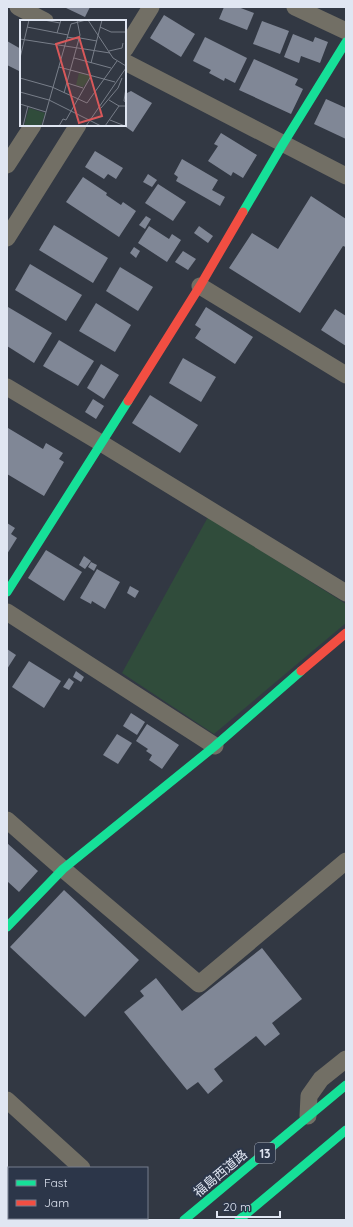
<svg xmlns="http://www.w3.org/2000/svg" width="353" height="1227" font-family="Quicksand,'Noto Sans JP',sans-serif">
  <rect width="100%" height="100%" fill="#323843"/>
  <!-- green -->
  <polygon fill="#304c3b" points="208,517 346,604 346,623 214,734 122,673"/>
  <!-- building -->
  <g fill="#808796">
    <polygon points="64,7 90,7 85,17"/>
    <polygon points="224,7 238,7 254,13 247,30 219,19"/>
    <polygon points="164,15 195,34 181,57 150,38"/>
    <polygon points="262,21 289,31 280,54 253,44"/>
    <polygon points="293,34 313,42 315,37 328,42 320,63 301,56 299,63 284,57"/>
    <polygon points="205,37 247,58 235,83 225,78 224,81 209,73 211,70 193,61"/>
    <polygon points="7,41 21,49 21,72 7,65"/>
    <polygon points="254,59 298,79 295,85 303,89 291,114 239,90"/>
    <polygon points="131,91 152,103 133,132 123,125 125,125 125,94"/>
    <polygon points="326,99 346,108 346,139 314,124"/>
    <polygon points="221,133 257,155 243,178 233,172 231,176 208,161 218,146 214,144"/>
    <polygon points="95,151 123,168 116,179 108,174 104,179 85,167"/>
    <polygon points="182,159 218,180 212,190 225,197 220,206 176,181 178,177 174,174"/>
    <polygon points="148,174 157,180 152,187 143,182"/>
    <polygon points="83,177 107,193 106,195 121,205 123,202 136,211 119,237 66,202"/>
    <polygon points="158,184 186,202 173,221 145,203"/>
    <polygon points="311,196 346,219 346,247 343,246 300,313 229,268 252,233 278,249"/>
    <polygon points="146,216 151,219 145,229 139,225"/>
    <polygon points="54,225 108,258 93,283 39,250"/>
    <polygon points="149,226 169,239 172,234 181,240 167,262 138,243"/>
    <polygon points="199,226 213,236 208,243 194,233"/>
    <polygon points="134,247 140,251 136,258 130,253"/>
    <polygon points="183,251 196,259 188,270 175,262"/>
    <polygon points="30,264 82,295 66,321 15,290"/>
    <polygon points="120,267 153,287 138,311 106,291"/>
    <polygon points="96,303 131,325 115,352 79,331"/>
    <polygon points="8,307 52,333 34,363 7,346"/>
    <polygon points="206,307 253,337 235,364 195,338 201,329 195,325"/>
    <polygon points="335,309 346,316 346,346 321,330"/>
    <polygon points="59,340 94,361 78,386 43,366"/>
    <polygon points="183,358 216,377 201,402 169,383"/>
    <polygon points="101,364 119,375 104,399 87,388"/>
    <polygon points="150,395 198,425 180,453 132,423"/>
    <polygon points="93,399 104,406 96,419 85,412"/>
    <polygon points="8,428 43,449 46,443 63,453 59,459 64,462 44,496 7,474 7,430"/>
    <polygon points="7,523 15,528 11,534 17,538 7,554"/>
    <polygon points="46,550 82,572 64,601 28,578"/>
    <polygon points="84,556 91,561 85,569 79,565"/>
    <polygon points="91,562 97,565 94,571 88,567"/>
    <polygon points="97,569 120,582 105,609 92,601 91,604 80,598"/>
    <polygon points="130,586 139,591 135,598 127,593"/>
    <polygon points="7,649 16,655 7,669"/>
    <polygon points="29,661 61,681 44,708 12,687"/>
    <polygon points="76,671 84,677 81,682 73,677"/>
    <polygon points="69,678 74,682 69,690 63,687"/>
    <polygon points="131,713 145,722 137,735 123,726"/>
    <polygon points="147,724 179,745 162,769 149,760 152,755 146,751 148,749 136,741"/>
    <polygon points="117,734 132,743 118,764 103,755"/>
    <polygon points="7,843 38,871 19,892 7,881"/>
    <polygon points="64,890 139,960 85,1017 10,947"/>
    <polygon points="262,948 302,999 272,1023 280,1034 265,1046 256,1036 214,1069 223,1081 208,1094 198,1082 187,1090 124,1012 144,996 140,991 156,978 182,1011"/>
    <polygon points="7,1177 9,1179 9,1218 45,1218 47,1220 7,1220"/>
  </g>
  <g fill="none" stroke-linecap="round" stroke-linejoin="round">
    <!-- street -->
    <g stroke="#726f65" stroke-width="17">
      <polyline points="18,7 45,21"/>
      <polyline points="295,7 346,31"/>
      <polyline points="125,49 151,7"/>
      <polyline points="125,62 346,176"/>
      <polyline points="7,165 33,125"/>
      <polyline points="7,238 78,125"/>
      <polyline points="200,286 346,375"/>
      <polyline points="7,387 101,443 346,593"/>
      <polyline points="7,612 215,746"/>
      <polyline points="7,820 63,869 199,984 346,861"/>
      <polyline points="7,1100 82,1168"/>
      <polyline points="308,1116 309,1096 321,1079 346,1059"/>
      <polyline points="138,1218 140,1220"/>
    </g>
    <!-- fast -->
    <g stroke="#16e098" stroke-width="9">
      <polyline points="243,212 283,144 346,42"/>
      <polyline points="7,592 128,401"/>
      <polyline points="7,927 63,869 215,746 301,671"/>
      <polyline points="184,1220 346,1085"/>
      <polyline points="239,1220 346,1130"/>
    </g>
    <!-- jam -->
    <g stroke="#f24e42" stroke-width="9">
      <polyline points="128,401 200,286 243,212"/>
      <polyline points="301,671 346,633"/>
    </g>
  </g>
  <g text-anchor="middle" dominant-baseline="central" stroke-width="4" stroke-linejoin="round" paint-order="stroke">
    <!-- shield labels -->
    <rect fill="#2c3649" stroke="#aab1bf" stroke-width="1" x="255" y="1143" width="20" height="20" rx="3"/>
    <g font-size="12" font-weight="bold" fill="#e0e6f2">
      <text x="265" y="1153">13</text>
    </g>
    <!-- street labels -->
    <g font-size="13" fill="#e0e6f2" stroke="#2c3649">
      <text transform="translate(220 1173) rotate(-40)">福島西道路</text>
    </g>
  </g>
  <!-- overview -->
  <g transform="translate(20 20)">
    <rect width="106" height="106" fill="#323843"/>
    <path d="M59 53 71 56 63 67 56 65ZM9 88 25 93 21 106H4Z" fill="#304c3b"/>
    <path fill="none" stroke="#787e89" stroke-width="1" d="M24 0 40 3M68 0 93 38 106 46M7 7 48 15M80 7 91 12H106M37 13 41 0M47 17 59 19M60 18 77 21M0 19 90 33M89 31 102 28 103 23M0 38 9 0M54 38 91 48M71 43 82 0M39 47 95 62M0 58 32 67 67 83 97 41M47 63 63 68M106 68 104 81 106 82M0 72 29 80 81 106M44 73 60 15 57 0M89 80 99 86H106M0 84 26 92M81 88 98 68 102 58M90 100 105 106M3 106 8 86M22 106 51 4 66 0M39 106 43 99 46 100 71 56M66 106 106 48M85 106 99 86"/>
    <path fill="#d8585a" fill-opacity="0.15" stroke="#d8585a" stroke-width="2" d="M59 17 82 96 59 103 36 24Z"/>
    <rect width="106" height="106" fill="none" stroke="#e0e6f2" stroke-width="2"/>
  </g>
  <!-- border -->
  <rect width="353" height="1227" fill="none" stroke="#e0e6f2" stroke-width="16"/>
  <!-- legend -->
  <rect x="8" y="1167" width="140" height="52" fill="#2c3649" stroke="#747c8d"/>
  <rect x="16" y="1180" width="20" height="6" fill="#16e098" stroke="#747c8d"/>
  <text x="44" y="1187" font-size="12" fill="#e0e6f2">Fast</text>
  <rect x="16" y="1200" width="20" height="6" fill="#f24e42" stroke="#747c8d"/>
  <text x="44" y="1207" font-size="12" fill="#e0e6f2">Jam</text>
  <!-- scale -->
  <path d="M217 1211v6h63v-6" fill="none" stroke="#e0e6f2" stroke-width="2"/>
  <text x="223" y="1211" font-size="12" fill="#e0e6f2" stroke="#2c3649" stroke-width="3" paint-order="stroke">20 m</text>
</svg>
